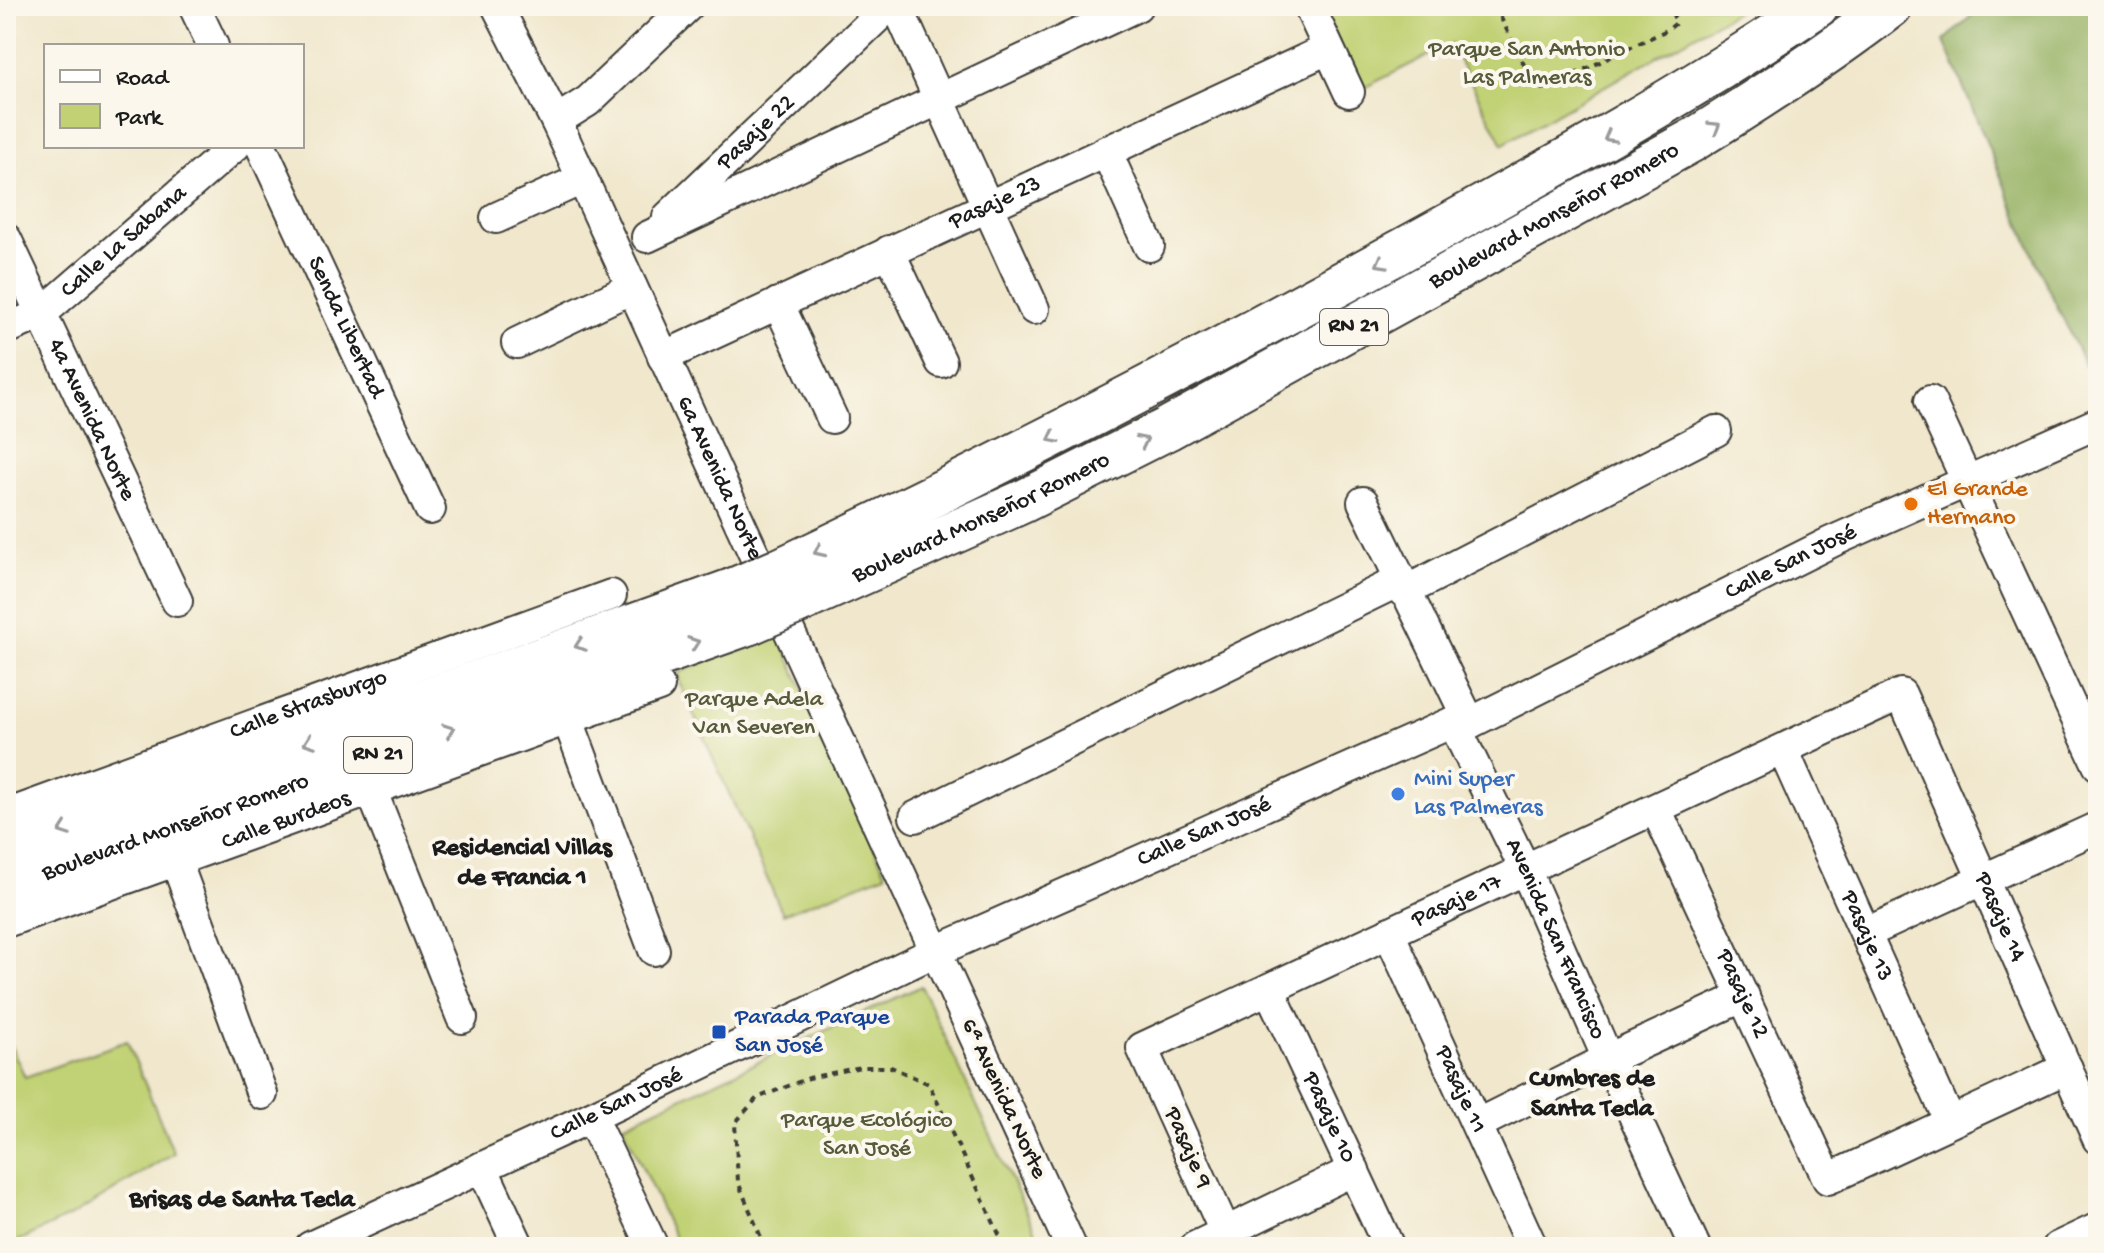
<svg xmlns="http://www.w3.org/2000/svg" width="2104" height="1253" font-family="'Gochi Hand',sans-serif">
  <rect width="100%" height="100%" fill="#fbf7ec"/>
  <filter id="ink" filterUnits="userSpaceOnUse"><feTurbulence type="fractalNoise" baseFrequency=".0125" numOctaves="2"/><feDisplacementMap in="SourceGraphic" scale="16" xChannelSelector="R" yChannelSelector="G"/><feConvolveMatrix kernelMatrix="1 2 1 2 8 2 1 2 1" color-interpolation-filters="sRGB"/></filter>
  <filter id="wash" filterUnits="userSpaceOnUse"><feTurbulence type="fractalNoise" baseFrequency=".006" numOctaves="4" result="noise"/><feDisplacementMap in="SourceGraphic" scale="32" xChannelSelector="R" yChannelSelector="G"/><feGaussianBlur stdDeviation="1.8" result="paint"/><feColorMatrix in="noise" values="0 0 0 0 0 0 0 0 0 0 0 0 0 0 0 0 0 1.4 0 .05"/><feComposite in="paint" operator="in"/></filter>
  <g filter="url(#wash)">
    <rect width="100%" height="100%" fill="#f0e7cc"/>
    <!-- green -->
    <g fill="#c1d174" stroke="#6e7648" stroke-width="2">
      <polygon points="1321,6 1735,6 1737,11 1503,144 1451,44 1360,90"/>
      <polygon points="777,631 886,874 783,914 680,684 678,673"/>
      <polygon points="921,986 1043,1247 679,1247 623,1125"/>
      <polygon points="6,1035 25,1077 127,1041 174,1153 75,1214 6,1247"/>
    </g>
    <!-- forest -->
    <polygon fill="#98b366" stroke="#5a6841" stroke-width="2" points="1982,6 2098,6 2098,391 2042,275 1944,41"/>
  </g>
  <g filter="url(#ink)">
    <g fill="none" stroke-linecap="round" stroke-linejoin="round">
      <!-- minor casing -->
      <g stroke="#3c3a36" stroke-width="34">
        <g id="minor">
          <polyline points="194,6 213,46"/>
          <path id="s1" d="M497 6 556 121 1071 1247"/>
          <polyline points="897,6 1034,309"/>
          <polyline points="1309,6 1349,92"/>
          <polyline points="556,121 588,101 688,6"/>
          <path id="s2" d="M261 146 430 509"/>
          <polyline points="1106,151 1149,246"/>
          <path id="s3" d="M668 217 889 6"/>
          <polyline points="496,218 582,179"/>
          <polyline points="647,237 1137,6"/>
          <path id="s4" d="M6 239 177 601"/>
          <polyline points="889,251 941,362"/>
          <polyline points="778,303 832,418"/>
          <path id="s5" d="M6 329 41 314 235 146"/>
          <polyline points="517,343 632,288"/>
          <path id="s6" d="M663 357 1328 49"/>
          <polyline points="1930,401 2098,765"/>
          <polyline points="1363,502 1470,723"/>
          <polyline points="1404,592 1716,431"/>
          <polyline points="568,720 654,950"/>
          <path id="s7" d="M1453 722 1525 869 1608 1059 1695 1247"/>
          <path id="s8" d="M1783 750 1950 1122"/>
          <polyline points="372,792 462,1018"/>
          <path id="s9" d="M1656 809 1828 1179 2067 1068"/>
          <path id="s10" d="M6 815 611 595"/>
          <polyline points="915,817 1399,581"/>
          <polyline points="176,861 262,1094"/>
          <path id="s11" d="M6 922 659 686"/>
          <path id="s12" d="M1389 933 1532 1247"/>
          <polyline points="1866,933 2098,827"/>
          <path id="s13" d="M1269 989 1389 1247"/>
          <polyline points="591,1117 653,1247"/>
          <polyline points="1478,1124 1608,1059 1744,996"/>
          <polyline points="482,1167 519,1247"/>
          <path id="s14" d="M310 1247 591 1117 934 952 1453 722 1470 723 1831 542 2098 423"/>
          <polyline points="1195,1247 1354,1170"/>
          <path id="s15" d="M1232 1247 1142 1048 1901 694 2098 1139"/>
          <polyline points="2058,1247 2098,1228"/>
        </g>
      </g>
      <!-- highway casing -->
      <g stroke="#3c3a36" stroke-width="46">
        <g id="highway">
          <path d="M779 570C990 471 1195 364 1399 252 1541 174 1683 97 1817 6"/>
          <path id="s16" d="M794 604 1024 501 1167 429 1693 140C1761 98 1828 55 1891 6"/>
          <polyline points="6,851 732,590"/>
          <path id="s17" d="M6 888 750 623"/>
        </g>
      </g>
      <!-- path -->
      <g stroke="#3c3a36" stroke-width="4" stroke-dasharray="6 6" stroke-linecap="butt">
        <polyline points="1495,6 1534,85 1540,89 1546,88 1669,29 1676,23 1670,6"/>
        <polyline points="765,1247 738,1182 735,1123 757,1098 809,1078 861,1067 891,1067 929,1084 1005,1247"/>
      </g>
      <!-- minor -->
      <use href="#minor" stroke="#fff" stroke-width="30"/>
      <!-- highway -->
      <use href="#highway" stroke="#fff" stroke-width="42"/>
      <!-- highway-bridge casing -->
      <g stroke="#3c3a36" stroke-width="46" stroke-linecap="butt">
        <g id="highway-bridge">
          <polyline points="732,590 779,570"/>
          <polyline points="750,623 794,604"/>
        </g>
      </g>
      <!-- highway-bridge -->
      <use href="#highway-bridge" stroke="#fff" stroke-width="42"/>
    </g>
    <!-- one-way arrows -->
    <defs><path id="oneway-chevron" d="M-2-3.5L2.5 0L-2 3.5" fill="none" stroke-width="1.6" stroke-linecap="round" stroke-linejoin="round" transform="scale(2)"/></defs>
    <g stroke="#999">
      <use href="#oneway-chevron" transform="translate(1715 127) rotate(-32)"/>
      <use href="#oneway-chevron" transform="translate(1609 137) rotate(151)"/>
      <use href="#oneway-chevron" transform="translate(1381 263) rotate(151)"/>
      <use href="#oneway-chevron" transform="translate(1053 438) rotate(153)"/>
      <use href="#oneway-chevron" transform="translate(1143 441) rotate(-26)"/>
      <use href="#oneway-chevron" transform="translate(819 551) rotate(155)"/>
      <use href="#oneway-chevron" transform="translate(694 643) rotate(-19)"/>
      <use href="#oneway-chevron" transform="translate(580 645) rotate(160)"/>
      <use href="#oneway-chevron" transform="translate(449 730) rotate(-20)"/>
      <use href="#oneway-chevron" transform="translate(309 742) rotate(160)"/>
      <use href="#oneway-chevron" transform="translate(64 830) rotate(160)"/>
    </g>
  </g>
  <!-- markers -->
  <circle fill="#e8710a" stroke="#fbf7ec" stroke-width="3" cx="1911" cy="504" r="8"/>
  <circle fill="#3f7fe0" stroke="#fbf7ec" stroke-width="3" cx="1398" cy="794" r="8"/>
  <rect fill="#1a4fb4" stroke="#fbf7ec" stroke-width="3" x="711" y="1024" width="16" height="16" rx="4"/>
  <g text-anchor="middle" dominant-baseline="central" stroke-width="8" stroke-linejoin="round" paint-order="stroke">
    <!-- shield labels -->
    <g fill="#fbf7ec" stroke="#5f5e5a" stroke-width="2">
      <rect x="1320" y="309" width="68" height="36" rx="6"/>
      <rect x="344" y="737" width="68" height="36" rx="6"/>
    </g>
    <g font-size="22" font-weight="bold" fill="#1c1c1c">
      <text x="1354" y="327">RN 21</text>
      <text x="378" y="755">RN 21</text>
    </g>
    <!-- park labels -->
    <g font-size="24" fill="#565b3b" stroke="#fbf7ec">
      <text x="1527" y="50">Parque San Antonio<tspan x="1527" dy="28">Las Palmeras</tspan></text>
      <text x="754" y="700">Parque Adela<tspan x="754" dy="28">Van Severen</tspan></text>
      <text x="867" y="1121">Parque Ecológico<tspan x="867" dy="28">San José</tspan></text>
    </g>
    <!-- street labels -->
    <g font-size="24" fill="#1c1c1c" stroke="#fbf7ec">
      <text stroke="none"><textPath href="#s3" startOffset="122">Pasaje 22</textPath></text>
      <text stroke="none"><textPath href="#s6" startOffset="366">Pasaje 23</textPath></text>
      <text stroke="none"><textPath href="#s16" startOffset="854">Boulevard Monseñor Romero</textPath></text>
      <text stroke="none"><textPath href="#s5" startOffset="148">Calle La Sabana</textPath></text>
      <text stroke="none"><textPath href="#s2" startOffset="200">Senda Libertad</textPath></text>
      <text stroke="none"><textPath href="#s4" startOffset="200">4a Avenida Norte</textPath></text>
      <text stroke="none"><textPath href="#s1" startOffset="522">6a Avenida Norte</textPath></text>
      <text stroke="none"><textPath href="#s16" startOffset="206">Boulevard Monseñor Romero</textPath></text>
      <text stroke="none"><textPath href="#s14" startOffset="1634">Calle San José</textPath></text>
      <text stroke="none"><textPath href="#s10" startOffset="322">Calle Strasburgo</textPath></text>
      <text stroke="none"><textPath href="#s11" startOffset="298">Calle Burdeos</textPath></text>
      <text stroke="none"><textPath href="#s17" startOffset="180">Boulevard Monseñor Romero</textPath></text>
      <text stroke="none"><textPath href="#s14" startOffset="986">Calle San José</textPath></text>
      <text stroke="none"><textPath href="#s15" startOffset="566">Pasaje 17</textPath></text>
      <text stroke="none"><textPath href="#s15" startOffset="1300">Pasaje 14</textPath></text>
      <text stroke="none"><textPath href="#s8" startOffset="204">Pasaje 13</textPath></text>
      <text stroke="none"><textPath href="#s7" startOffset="240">Avenida San Francisco</textPath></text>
      <text stroke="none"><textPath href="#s9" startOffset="204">Pasaje 12</textPath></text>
      <text stroke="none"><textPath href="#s12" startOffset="172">Pasaje 11</textPath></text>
      <text transform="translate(1003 1099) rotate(65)">6ª Avenida Norte</text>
      <text stroke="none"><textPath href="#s14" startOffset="338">Calle San José</textPath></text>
      <text stroke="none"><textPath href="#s13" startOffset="142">Pasaje 10</textPath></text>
      <text transform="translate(1187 1148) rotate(66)">Pasaje 9</text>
    </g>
    <!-- food labels -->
    <g font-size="24" fill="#c56008" stroke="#fbf7ec" text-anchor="start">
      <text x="1927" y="490">El Grande<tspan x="1927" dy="28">Hermano</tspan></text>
    </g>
    <!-- shop labels -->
    <g font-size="24" fill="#366cbe" stroke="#fbf7ec" text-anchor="start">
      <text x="1414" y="780">Mini Super<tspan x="1414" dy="28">Las Palmeras</tspan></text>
    </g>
    <!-- transit labels -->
    <g font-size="24" fill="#164399" stroke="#fbf7ec" text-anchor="start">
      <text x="735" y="1018">Parada Parque<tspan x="735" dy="28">San José</tspan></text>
    </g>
    <!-- neighbourhood labels -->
    <g font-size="26" font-weight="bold" fill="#1c1c1c" stroke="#fbf7ec">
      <text x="522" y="849">Residencial Villas<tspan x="522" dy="30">de Francia 1</tspan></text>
      <text x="1592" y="1080">Cumbres de<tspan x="1592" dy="30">Santa Tecla</tspan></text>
      <text x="242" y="1201">Brisas de Santa Tecla</text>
    </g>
  </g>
  <!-- margin -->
  <rect width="2104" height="1253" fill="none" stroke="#fbf7ec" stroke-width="32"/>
  <!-- legend -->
  <rect x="44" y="44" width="260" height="104" fill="#fbf7ec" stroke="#a29f99" stroke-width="2"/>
  <rect x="60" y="70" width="40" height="12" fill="#ffffff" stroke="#a29f99" stroke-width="2"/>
  <text x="116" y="84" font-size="24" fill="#1c1c1c">Road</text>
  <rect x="60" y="104" width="40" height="24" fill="#c1d174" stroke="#a29f99" stroke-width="2"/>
  <text x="116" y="124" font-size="24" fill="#1c1c1c">Park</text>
</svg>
